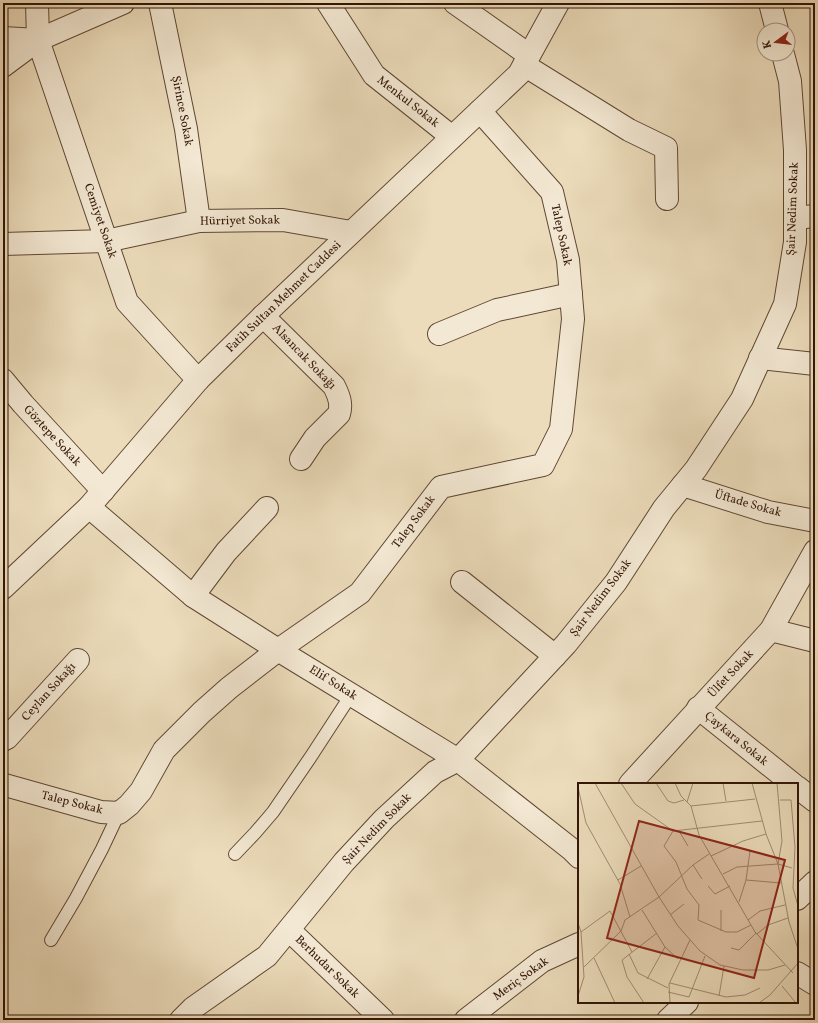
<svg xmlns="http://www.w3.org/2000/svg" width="818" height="1023" font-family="Vollkorn,serif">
  <rect width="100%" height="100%" fill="#ecdcbb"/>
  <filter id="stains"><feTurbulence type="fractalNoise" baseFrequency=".005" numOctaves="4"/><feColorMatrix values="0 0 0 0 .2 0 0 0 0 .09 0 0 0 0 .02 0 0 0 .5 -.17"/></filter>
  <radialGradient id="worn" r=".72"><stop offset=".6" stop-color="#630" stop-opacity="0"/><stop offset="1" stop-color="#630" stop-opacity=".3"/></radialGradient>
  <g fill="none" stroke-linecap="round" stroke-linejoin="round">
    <!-- service casing -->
    <g stroke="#604733" stroke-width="14">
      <g id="service">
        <polyline points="235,854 255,833 273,812 310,758 351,695"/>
        <polyline points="51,940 76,898 102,849 119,813"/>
      </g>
    </g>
    <!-- minor casing -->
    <g stroke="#604733" stroke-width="24">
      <g id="minor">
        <polyline points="37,3 38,40 127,302 198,380"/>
        <polyline points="160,3 186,129 199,221"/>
        <polyline points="328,3 374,75 452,137"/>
        <polyline points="455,3 529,55"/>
        <polyline points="770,3 777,30"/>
        <polyline points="3,38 38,40"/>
        <polyline points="524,65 629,130 666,148 667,199"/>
        <polyline points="3,66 38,40 123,3"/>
        <polyline points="795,218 815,216"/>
        <polyline points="3,244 106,241 199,221 283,220 351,232"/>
        <path d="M263 316 334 386C339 396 342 404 339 414L315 438 301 459"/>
        <polyline points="439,334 497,310 571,294"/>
        <polyline points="760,358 815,364"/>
        <polyline points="3,380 23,404 103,491"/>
        <polyline points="683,485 768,512 815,521"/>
        <polyline points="89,507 193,596 278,650 458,760 571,849 579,857"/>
        <polyline points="462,582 555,656"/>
        <polyline points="3,588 89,507 198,380 263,316 519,74 558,3"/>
        <polyline points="193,596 226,552 267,508"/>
        <polyline points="771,630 815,641"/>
        <polyline points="698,708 793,784"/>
        <polyline points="3,740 7,738 78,660"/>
        <polyline points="630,784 771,630 815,551"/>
        <polyline points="5,785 101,812 119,813 129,805 141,791 164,750 202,712 229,688 278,650 360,593 441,487 543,465 561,429 573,319 568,260 552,192 480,111"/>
        <polyline points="797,787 815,801"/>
        <polyline points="797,899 815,882"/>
        <polyline points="289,930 383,1020"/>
        <polyline points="797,973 815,984"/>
        <polyline points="181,1020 193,1008 267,956 344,862 384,819 435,772 458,760 566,644 616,582 664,508 696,469 742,399 785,304 795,242 795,150 790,81 783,54"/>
        <polyline points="466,1020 542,961 579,944"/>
        <polyline points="668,1020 687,1002"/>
      </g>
    </g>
    <!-- service -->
    <use href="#service" stroke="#f3e8d3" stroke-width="12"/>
    <!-- minor -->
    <use href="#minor" stroke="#f3e8d3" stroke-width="22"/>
  </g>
  <g text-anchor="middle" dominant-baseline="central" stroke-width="3.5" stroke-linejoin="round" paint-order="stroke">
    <!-- street labels -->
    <g font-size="12" fill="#321506" stroke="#f3e8d3">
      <text transform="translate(408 102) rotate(38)">Menkul Sokak</text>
      <text transform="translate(182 111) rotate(79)">Şirince Sokak</text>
      <text transform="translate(793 209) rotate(-88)">Şair Nedim Sokak</text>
      <text transform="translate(100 221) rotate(71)">Cemiyet Sokak</text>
      <text transform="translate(240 221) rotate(-1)">Hürriyet Sokak</text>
      <text transform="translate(561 235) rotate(78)">Talep Sokak</text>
      <text transform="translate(284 297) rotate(-44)">Fatih Sultan Mehmet Caddesi</text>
      <text transform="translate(304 357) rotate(46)">Alsancak Sokağı</text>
      <text transform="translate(52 436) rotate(47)">Göztepe Sokak</text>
      <text transform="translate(748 504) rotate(16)">Üftade Sokak</text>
      <text transform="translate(414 522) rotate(-53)">Talep Sokak</text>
      <text transform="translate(601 598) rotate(-53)">Şair Nedim Sokak</text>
      <text transform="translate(731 674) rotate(-47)">Ülfet Sokak</text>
      <text transform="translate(333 683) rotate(32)">Elif Sokak</text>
      <text transform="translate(49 692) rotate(-48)">Ceylan Sokağı</text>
      <text transform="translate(736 739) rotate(39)">Çaykara Sokak</text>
      <text transform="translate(72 803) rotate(14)">Talep Sokak</text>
      <text transform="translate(377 829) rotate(-46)">Şair Nedim Sokak</text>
      <text transform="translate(327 967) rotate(44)">Berhudar Sokak</text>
      <text transform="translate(521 979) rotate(-36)">Meriç Sokak</text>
    </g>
  </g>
  <!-- overview -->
  <g transform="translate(578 783)">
    <rect width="220" height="220" fill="#ecdcbb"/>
    <path fill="none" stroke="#a28c73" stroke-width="1" d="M17 0 81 114 100 143 122 168 142 182 165 187H190L207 182M43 0 57 21 95 48 184 38M78 0 90 18 96 20 106 17M97 0 103 13 113 23 121 52 177 149 215 190M145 0 148 18M174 0 188 51 200 81 211 139 220 166M199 0 204 58 200 81M0 4 8 40 42 101 52 134M202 17H213L217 64 215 105 220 123M109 19 115 0M113 23 177 16M95 48 86 63 98 79 109 106 121 122 120 137 148 149H159L173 142M101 48 110 63M133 73 165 58 188 51M115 82 124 96M145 91 159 84 200 81 214 85M40 97 63 83M168 97 203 100M130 103 137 111 152 103M161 119 168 97 172 68M64 127 87 164 100 176M143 127V148M92 132 106 121M170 137 182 128 207 122M0 140 3 149 6 194 0 213M3 149 32 128 54 169M179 151 190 142 210 135M153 165 161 167 178 150M51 171 60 190 90 205M16 175 37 220M6 184 43 148 47 137 81 114 115 82 131 71M69 196 87 164M92 200 148 214 167 212 182 205M204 203 218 220M90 209 111 214 127 173M141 213 146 183M66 220 49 194 44 177 79 150M92 220 91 201 112 157M181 220 192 212 220 180"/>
    <path fill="#8f2418" fill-opacity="0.15" stroke="#8f2418" stroke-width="2" d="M61 38 207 77 176 195 29 155Z"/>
    <rect width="220" height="220" fill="none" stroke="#321506" stroke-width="2"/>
  </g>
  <!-- margin -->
  <rect width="818" height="1023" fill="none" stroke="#ecdcbb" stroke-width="16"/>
  <rect x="4" y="4" width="810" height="1015" fill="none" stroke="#321506" stroke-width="2"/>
  <rect x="8" y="8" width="802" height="1007" fill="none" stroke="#321506"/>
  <!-- north arrow -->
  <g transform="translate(776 42) rotate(255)"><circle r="19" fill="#f3e8d3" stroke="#a69481"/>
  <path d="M0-3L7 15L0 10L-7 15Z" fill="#8f2418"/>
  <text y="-6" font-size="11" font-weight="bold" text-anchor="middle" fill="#321506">K</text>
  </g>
  <rect width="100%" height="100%" filter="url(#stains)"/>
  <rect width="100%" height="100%" fill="url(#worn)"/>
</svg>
